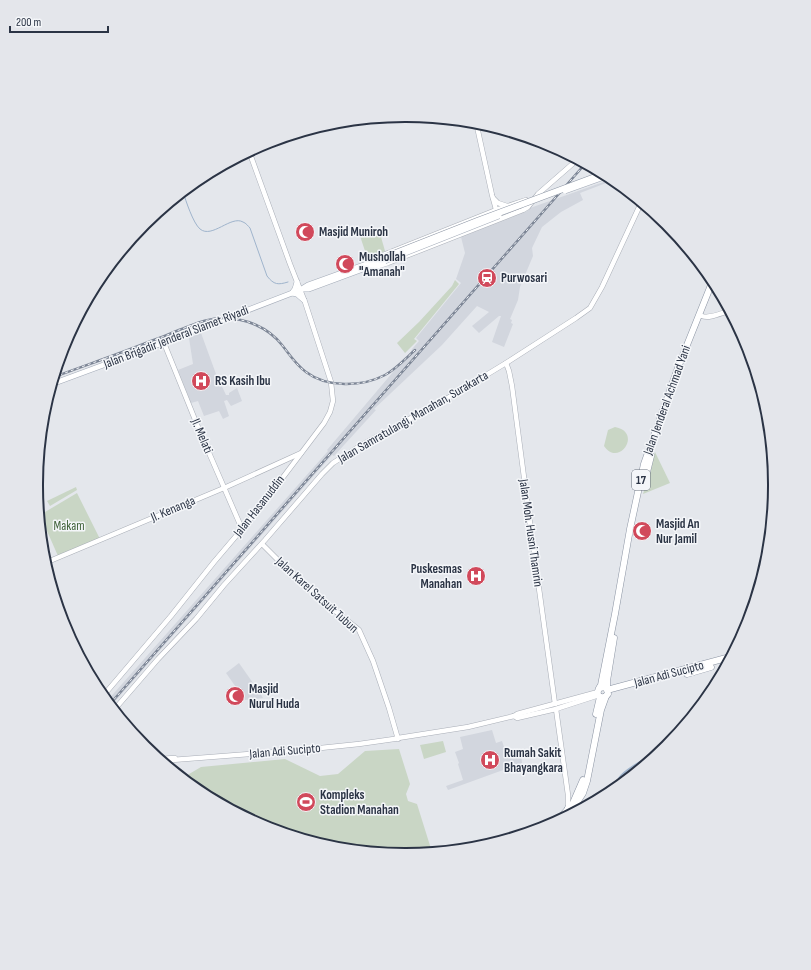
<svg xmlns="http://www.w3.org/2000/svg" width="811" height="970" font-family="'Sofia Sans Condensed',sans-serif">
  <rect width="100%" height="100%" fill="#e4e7ec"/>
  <!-- built -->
  <g fill="#d2d6de">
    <polygon points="612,179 614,180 580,193 583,200 561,212 542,227 532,248 533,256 520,287 518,300 510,319 512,320 511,323 513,324 504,347 492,342 501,316 499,316 479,333 472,326 489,312 477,306 442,345 374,409 376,410 334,456 332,455 111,706 107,701 328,451 327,450 393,372 391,370 411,352 412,349 419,341 416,338 461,283 456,279 465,253 461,237 514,216 527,211 530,208"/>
    <polygon points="201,333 216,374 226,395 229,395 229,393 237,388 242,401 231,406 227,400 224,401 229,416 223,419 219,411 204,416 198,401 191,403 178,370 193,364 189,338"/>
    <polygon points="239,663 258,690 263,698 245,700 226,673"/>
    <polygon points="492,730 496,743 502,741 507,756 521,753 522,763 448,790 446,786 463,780 458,764 459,763 455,752 463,749 460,737"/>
  </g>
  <!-- green -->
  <g fill="#c9d6c5">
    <polygon points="379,230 385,251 383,252 367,257 360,236"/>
    <polygon points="455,280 459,284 414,339 417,341 405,353 397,343 419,322 452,286"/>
    <path d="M615 427C643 432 619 468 604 446L608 430Z"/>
    <polygon points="655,452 670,483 643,494"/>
    <polygon points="76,487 77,490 50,506 47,501"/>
    <polygon points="77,493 100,539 58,556 40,515"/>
    <polygon points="443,741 446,752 424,759 420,745"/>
    <polygon points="399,749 410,784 406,794 408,801 417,804 432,852 405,854 333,847 264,826 200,792 171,768 177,766 184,777 201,767 285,759 320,776 338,774 365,751"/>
  </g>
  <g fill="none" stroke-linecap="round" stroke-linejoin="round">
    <!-- stream -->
    <path stroke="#9fb4cc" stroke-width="1" d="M183 192C186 201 193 223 200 229 212 239 231 215 243 222 246 223 248 226 250 228L267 276C274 285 278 285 288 282"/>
    <!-- river -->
    <path stroke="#9fb4cc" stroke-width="6" d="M619 786C619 784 620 781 621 779 625 773 641 763 648 761"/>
    <!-- secondary casing -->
    <g stroke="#a9aeb7" stroke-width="5.5">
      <g id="secondary">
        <polyline points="476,122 492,195 497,213"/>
        <polyline points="493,198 498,203 507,206"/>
        <polyline points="368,262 373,259 496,210 526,200"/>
        <polyline points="372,268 388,263 523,210 528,207 538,194 577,160"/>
        <path d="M702 316C710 319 721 313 729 311"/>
        <polyline points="164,343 200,432 242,529"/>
        <polyline points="506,363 509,371 512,386 532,538 555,704"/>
        <polyline points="262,544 280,562 329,606 359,630 373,661 389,708 398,739"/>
        <polyline points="45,563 224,488 301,453"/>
        <polyline points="103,696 171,616 214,562 259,509 324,423 330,412 333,401 331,382 305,302 290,264 249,151"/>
        <polyline points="556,709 568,795 568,808"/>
        <polyline points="114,710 158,659 196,619 224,585 265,540 322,474 333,463 360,446 455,394 506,363 576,318 590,308 602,287 641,203"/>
        <polyline points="514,716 517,718 556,709 599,695"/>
        <polyline points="159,759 175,758"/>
        <polyline points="164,762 172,760 301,750 359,744 394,739 398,738 468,727 514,716 517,714 598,692"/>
      </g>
    </g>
    <!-- primary casing -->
    <g stroke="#a3abb8" stroke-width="6">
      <g id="primary">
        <polyline points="297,282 295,289 292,293 297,294 304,300"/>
        <polyline points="303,289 309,289 382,262"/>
        <polyline points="52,384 144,350 300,290 308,285 383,258"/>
        <polyline points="558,820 568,808"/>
      </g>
    </g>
    <!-- highway casing -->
    <g stroke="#8b94a3" stroke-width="7">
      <g id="highway">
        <polyline points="645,480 651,456"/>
        <polyline points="687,674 711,667"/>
        <path d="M600 688 604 687 607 689 608 694C604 699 596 698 598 691 598 689 600 687 601 685L615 614 630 529 644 464 679 365 713 280"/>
        <polyline points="607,689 607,681 614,638"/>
        <polyline points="607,690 730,657"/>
        <polyline points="596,714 600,697"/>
        <polyline points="570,813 583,793 587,781 601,710 606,696"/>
        <polyline points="570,814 568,808 573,803 583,780"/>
      </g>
    </g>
    <!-- secondary -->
    <use href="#secondary" stroke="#fff" stroke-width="4.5"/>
    <!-- primary -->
    <use href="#primary" stroke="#fff" stroke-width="5"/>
    <!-- highway -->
    <use href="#highway" stroke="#fff" stroke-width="6"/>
    <!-- rail casing -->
    <g stroke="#7d8696" stroke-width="2.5">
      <g id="rail">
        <path d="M54 377C86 365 119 354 151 341 160 338 170 334 179 330 193 325 207 318 223 318 245 318 268 327 282 345 289 354 296 365 306 372 327 388 362 387 385 375 396 369 405 359 415 350"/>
        <polyline points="110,704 585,164"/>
      </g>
    </g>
    <!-- rail -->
    <use href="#rail" stroke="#f4f6f9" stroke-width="1" stroke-dasharray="3" stroke-linecap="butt"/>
    <!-- primary-bridge casing -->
    <g stroke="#a3abb8" stroke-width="6" stroke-linecap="butt">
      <g id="primary-bridge">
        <polyline points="565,191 607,176"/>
        <polyline points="385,261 499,216"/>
      </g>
    </g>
    <!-- highway-bridge casing -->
    <g stroke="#8b94a3" stroke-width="7" stroke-linecap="butt">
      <polyline id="highway-bridge" points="383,258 477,221 603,174"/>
    </g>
    <!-- primary-bridge -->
    <use href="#primary-bridge" stroke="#fff" stroke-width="5"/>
    <!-- highway-bridge -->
    <use href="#highway-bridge" stroke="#fff" stroke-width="6"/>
  </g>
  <!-- icons -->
  <defs>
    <g id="mosque-disc" transform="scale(1)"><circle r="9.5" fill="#d1495b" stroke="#f4f6f9"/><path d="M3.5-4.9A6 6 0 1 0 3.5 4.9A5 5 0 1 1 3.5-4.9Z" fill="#fff"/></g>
    <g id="station-disc" transform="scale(1)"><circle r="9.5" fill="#d1495b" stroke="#f4f6f9"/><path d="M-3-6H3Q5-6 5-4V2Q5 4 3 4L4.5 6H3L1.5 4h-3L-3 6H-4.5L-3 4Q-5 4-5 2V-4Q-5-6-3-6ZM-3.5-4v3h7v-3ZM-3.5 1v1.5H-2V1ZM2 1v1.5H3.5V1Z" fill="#fff"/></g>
    <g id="hospital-disc" transform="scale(1)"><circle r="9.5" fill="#d1495b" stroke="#f4f6f9"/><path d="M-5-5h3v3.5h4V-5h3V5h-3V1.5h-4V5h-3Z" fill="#fff"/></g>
    <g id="stadium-disc" transform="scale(1)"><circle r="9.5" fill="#d1495b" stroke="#f4f6f9"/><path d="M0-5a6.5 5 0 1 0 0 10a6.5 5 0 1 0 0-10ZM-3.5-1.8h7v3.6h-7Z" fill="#fff"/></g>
  </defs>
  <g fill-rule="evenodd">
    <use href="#mosque-disc" x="305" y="232"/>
    <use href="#mosque-disc" x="345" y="264"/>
    <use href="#station-disc" x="487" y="278"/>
    <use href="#hospital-disc" x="201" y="381"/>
    <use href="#mosque-disc" x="642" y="531"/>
    <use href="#hospital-disc" x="476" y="576"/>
    <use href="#mosque-disc" x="235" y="696"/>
    <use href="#hospital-disc" x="490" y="760"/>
    <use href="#stadium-disc" x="306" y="802"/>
  </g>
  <g text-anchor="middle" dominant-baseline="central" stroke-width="3" stroke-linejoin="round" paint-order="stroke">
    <!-- shield labels -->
    <rect fill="#f4f6f9" stroke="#676e7b" stroke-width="1" x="632" y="470" width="18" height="20" rx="3"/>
    <g font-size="12" font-weight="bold" fill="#2b3445">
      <text x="641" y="480">17</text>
    </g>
    <!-- poi labels -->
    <g font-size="13" font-weight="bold" fill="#2b3445" stroke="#f4f6f9" text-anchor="start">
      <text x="319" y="232">Masjid Muniroh</text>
      <text x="359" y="257">Mushollah<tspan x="359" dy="15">"Amanah"</tspan></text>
      <text x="501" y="278">Purwosari</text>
      <text x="215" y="381">RS Kasih Ibu</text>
      <text x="656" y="524">Masjid An<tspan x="656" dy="15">Nur Jamil</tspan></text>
      <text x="462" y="569" text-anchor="end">Puskesmas<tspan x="462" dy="15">Manahan</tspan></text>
      <text x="249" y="689">Masjid<tspan x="249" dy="15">Nurul Huda</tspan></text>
      <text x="504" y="753">Rumah Sakit<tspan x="504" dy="15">Bhayangkara</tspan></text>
      <text x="320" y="795">Kompleks<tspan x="320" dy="15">Stadion Manahan</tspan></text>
    </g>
    <!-- street labels -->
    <g font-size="13" fill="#2b3445" stroke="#f4f6f9">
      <text transform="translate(176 337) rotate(-21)">Jalan Brigadir Jenderal Slamet Riyadi</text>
      <text transform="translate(667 400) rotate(-70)">Jalan Jenderal Achmad Yani</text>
      <text transform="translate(413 417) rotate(-30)">Jalan Samratulangi, Manahan, Surakarta</text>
      <text transform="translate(202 436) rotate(67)">Jl. Melati</text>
      <text transform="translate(259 506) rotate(-52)">Jalan Hasanuddin</text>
      <text transform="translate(173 509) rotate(-23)">Jl. Kenanga</text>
      <text transform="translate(531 533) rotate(82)">Jalan Moh. Husni Thamrin</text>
      <text transform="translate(317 595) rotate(42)">Jalan Karel Satsuit Tubun</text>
      <text transform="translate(669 674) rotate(-15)">Jalan Adi Sucipto</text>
      <text transform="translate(285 751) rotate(-5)">Jalan Adi Sucipto</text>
    </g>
    <!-- park labels -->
    <g font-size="13" fill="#3f6138" stroke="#f4f6f9">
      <text x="69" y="526">Makam</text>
    </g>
  </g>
  <!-- crop -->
  <path d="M0 0H811V970H0ZM405 122H406A362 362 0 0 1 768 484V486A362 362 0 0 1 406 848H405A362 362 0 0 1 43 486V484A362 362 0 0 1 405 122Z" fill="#e4e6eb" fill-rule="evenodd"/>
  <path fill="none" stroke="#2b3445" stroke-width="2" d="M405 122H406A362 362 0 0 1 768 484V486A362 362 0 0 1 406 848H405A362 362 0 0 1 43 486V484A362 362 0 0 1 405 122Z"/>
  <!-- scale -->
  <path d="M10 26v6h98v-6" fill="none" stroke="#2b3445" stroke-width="2"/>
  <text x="16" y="26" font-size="12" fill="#2b3445" stroke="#f4f6f9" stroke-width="3" paint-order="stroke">200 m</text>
</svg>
